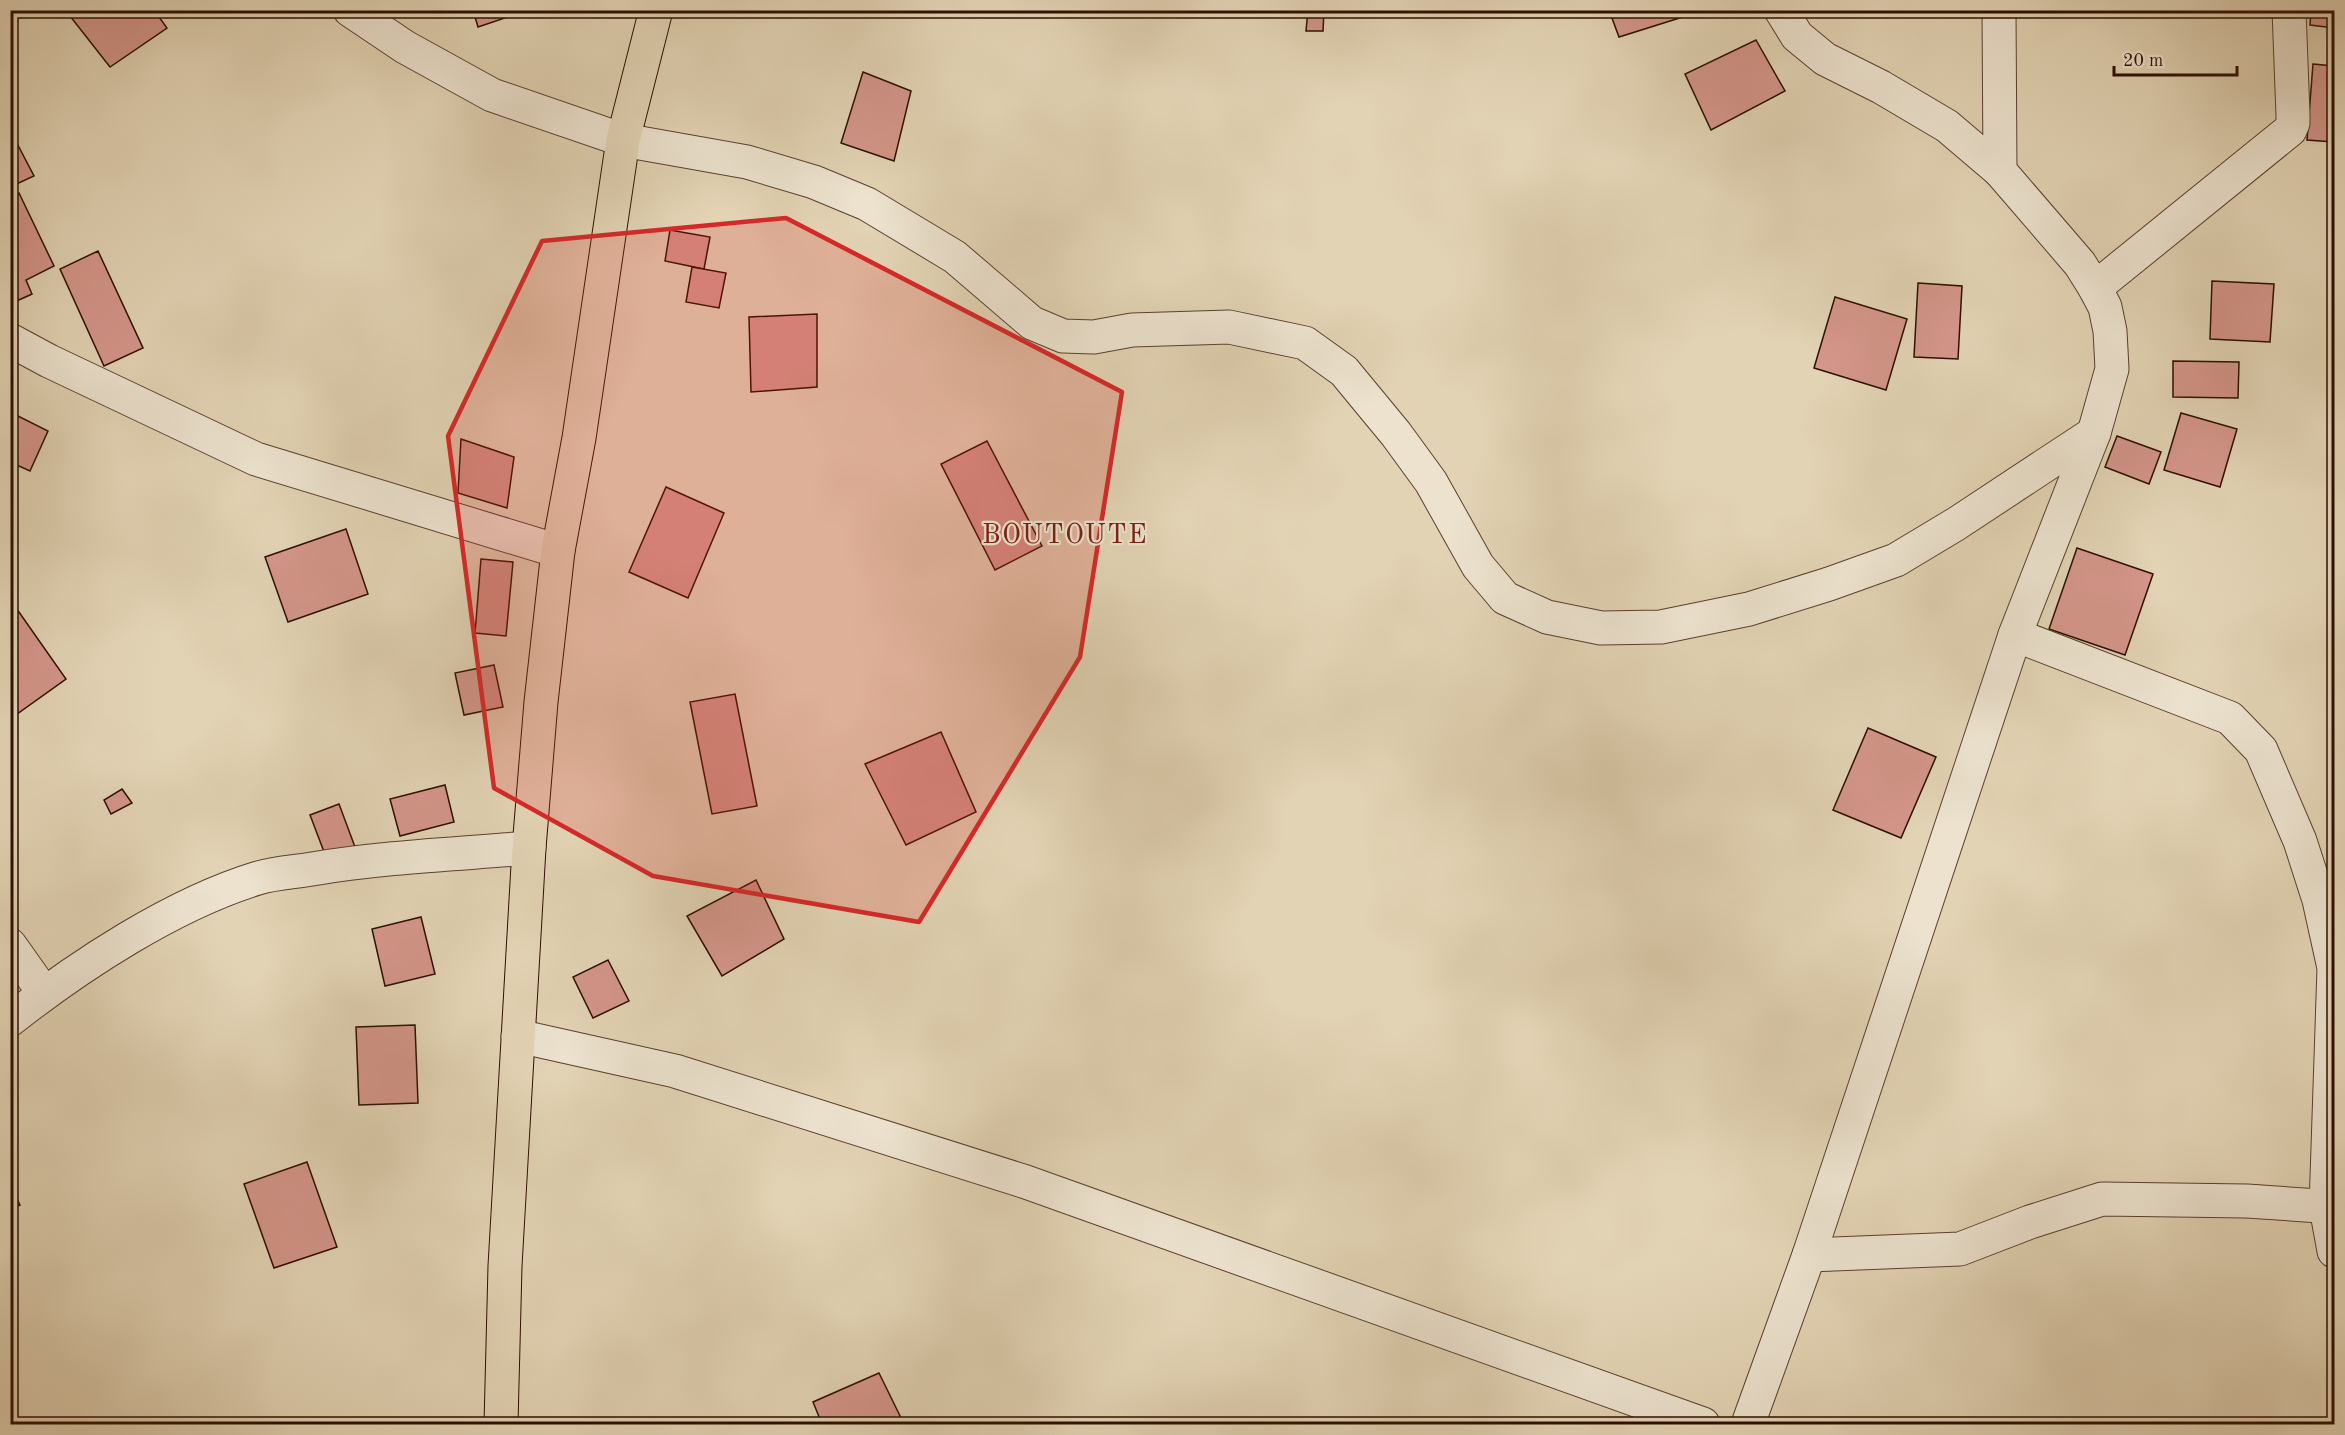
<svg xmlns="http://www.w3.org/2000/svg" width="2345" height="1435" font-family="'Old Standard TT',serif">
  <rect width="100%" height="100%" fill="#e2d3b4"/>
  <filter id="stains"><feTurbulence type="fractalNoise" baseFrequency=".00333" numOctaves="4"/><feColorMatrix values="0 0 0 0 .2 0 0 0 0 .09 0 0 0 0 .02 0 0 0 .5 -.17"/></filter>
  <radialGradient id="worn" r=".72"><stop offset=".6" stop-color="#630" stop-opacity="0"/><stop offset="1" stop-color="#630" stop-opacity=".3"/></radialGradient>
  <!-- building -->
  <g fill="#d4968a" stroke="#2d0e01" stroke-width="1.5">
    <polygon points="76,10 154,10 167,28 110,67 70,16"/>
    <polygon points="473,10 529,10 478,27"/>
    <polygon points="1308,10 1324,10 1323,31 1306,31"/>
    <polygon points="1609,10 1705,10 1619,37"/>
    <polygon points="2311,10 2334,10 2334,28 2310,25"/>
    <polygon points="1756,40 1785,91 1711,130 1685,74"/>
    <polygon points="2313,64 2334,66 2334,142 2307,140"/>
    <polygon points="863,72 911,91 894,161 841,143"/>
    <polygon points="10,130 34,176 10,187"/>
    <polygon points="19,193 54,266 26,280 32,294 10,304 10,197"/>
    <polygon points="670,230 710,237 704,269 665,261"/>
    <polygon points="98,251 143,348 104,366 60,269"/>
    <polygon points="692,267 726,273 719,308 686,302"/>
    <polygon points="2212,281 2274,284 2270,342 2210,339"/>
    <polygon points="1918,283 1962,286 1958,359 1914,357"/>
    <polygon points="1835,297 1907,319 1886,390 1814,368"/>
    <polygon points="817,314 817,387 751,392 749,317"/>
    <polygon points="2173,361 2239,362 2238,398 2173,397"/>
    <polygon points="10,412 48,431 30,471 10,462"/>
    <polygon points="2181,413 2237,429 2220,487 2164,470"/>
    <polygon points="2117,436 2161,452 2149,484 2105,467"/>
    <polygon points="461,439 514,457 507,508 458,493"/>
    <polygon points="987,441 1042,546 995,570 941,464"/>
    <polygon points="666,487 724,513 688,598 629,572"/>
    <polygon points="346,529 368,594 288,622 265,557"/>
    <polygon points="2077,548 2153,574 2125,655 2049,629"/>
    <polygon points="481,559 513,562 506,636 475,633"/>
    <polygon points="14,605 66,679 10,719 10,608"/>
    <polygon points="494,665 503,707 464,715 455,673"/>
    <polygon points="735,694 757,806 712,814 690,702"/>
    <polygon points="1868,728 1936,757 1901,838 1833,810"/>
    <polygon points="941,732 976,812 906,845 865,764"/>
    <polygon points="445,785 454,822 400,836 390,799"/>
    <polygon points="122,789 132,803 111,814 104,800"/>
    <polygon points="339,804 355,847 326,857 310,815"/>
    <polygon points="756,880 784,939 722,976 687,916"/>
    <polygon points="421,917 435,974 385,986 372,929"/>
    <polygon points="608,960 629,1001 593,1018 573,977"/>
    <polygon points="415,1025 418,1103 359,1105 356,1027"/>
    <polygon points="307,1162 337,1247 274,1268 244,1184"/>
    <polygon points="10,1184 20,1205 10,1209"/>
    <polygon points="879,1373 904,1424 822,1424 813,1402"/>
  </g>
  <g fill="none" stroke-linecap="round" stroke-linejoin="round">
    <!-- minor casing -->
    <g stroke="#5a3f2e" stroke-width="35">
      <g id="minor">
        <polyline points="350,10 405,47 492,95 623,140 747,162 814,182 867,204 955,257 1032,323 1063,336 1094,337 1132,330 1229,327 1305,343 1344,371 1396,434 1431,482 1478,566 1505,598 1547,617 1601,628 1661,627 1749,609 1829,584 1896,560 1956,524 2094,433"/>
        <polyline points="1999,10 2000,171"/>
        <polyline points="2095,288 2290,130 2293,123 2293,116 2289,10"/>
        <polyline points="10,340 49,361 256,459 558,551"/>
        <polyline points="2015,635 2230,718 2261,750 2300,841 2319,900 2334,968 2326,1207 2334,1251"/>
        <polyline points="10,945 44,993"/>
        <path d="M10 1020C80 965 173 904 258 878 275 873 295 872 312 869 384 857 457 854 529 848"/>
        <polyline points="518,1036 675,1071 1026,1182 1703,1424"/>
        <polyline points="1809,1255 1960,1249 2030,1222 2102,1199 2247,1201 2334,1207"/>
        <polyline points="1748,1424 1809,1255 2015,635 2094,433 2112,369 2110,331 2105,307 2095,288 2080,264 2000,171 1947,126 1881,87 1825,59 1797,36 1781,10"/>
      </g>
    </g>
    <!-- major casing -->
    <g stroke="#2d0e01" stroke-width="35">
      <polyline id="major" points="501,1424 505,1266 529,848 541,702 558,551 579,438 623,140 656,10"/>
    </g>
    <!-- minor -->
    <use href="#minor" stroke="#ece2ce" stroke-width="33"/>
    <!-- major -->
    <use href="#major" stroke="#e2d3b4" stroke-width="33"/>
  </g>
  <!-- marked area -->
  <path fill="#d62828" fill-opacity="0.2" stroke="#d62828" stroke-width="4.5" stroke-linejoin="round" d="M786 218 1122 392 1080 657 919 922 653 876 494 788 448 436 542 241Z"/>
  <g text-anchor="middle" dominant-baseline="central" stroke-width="4.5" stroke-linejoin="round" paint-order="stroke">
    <!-- quarter labels -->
    <g font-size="27" letter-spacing="1.5" fill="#7a1f14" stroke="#ece2ce">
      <text x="1065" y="535">BOUTOUTE</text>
    </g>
  </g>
  <!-- margin -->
  <rect width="2345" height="1435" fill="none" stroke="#e2d3b4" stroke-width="36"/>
  <rect x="12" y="12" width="2321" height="1411" fill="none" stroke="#2d0e01" stroke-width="3"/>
  <rect x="18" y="18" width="2309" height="1399" fill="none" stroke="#2d0e01" stroke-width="1.5"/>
  <!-- scale -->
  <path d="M2114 66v9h123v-9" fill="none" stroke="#2d0e01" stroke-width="3"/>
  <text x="2123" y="66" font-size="18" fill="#2d0e01" stroke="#ece2ce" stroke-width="4.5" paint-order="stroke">20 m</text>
  <rect width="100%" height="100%" filter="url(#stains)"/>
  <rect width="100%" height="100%" fill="url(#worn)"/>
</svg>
